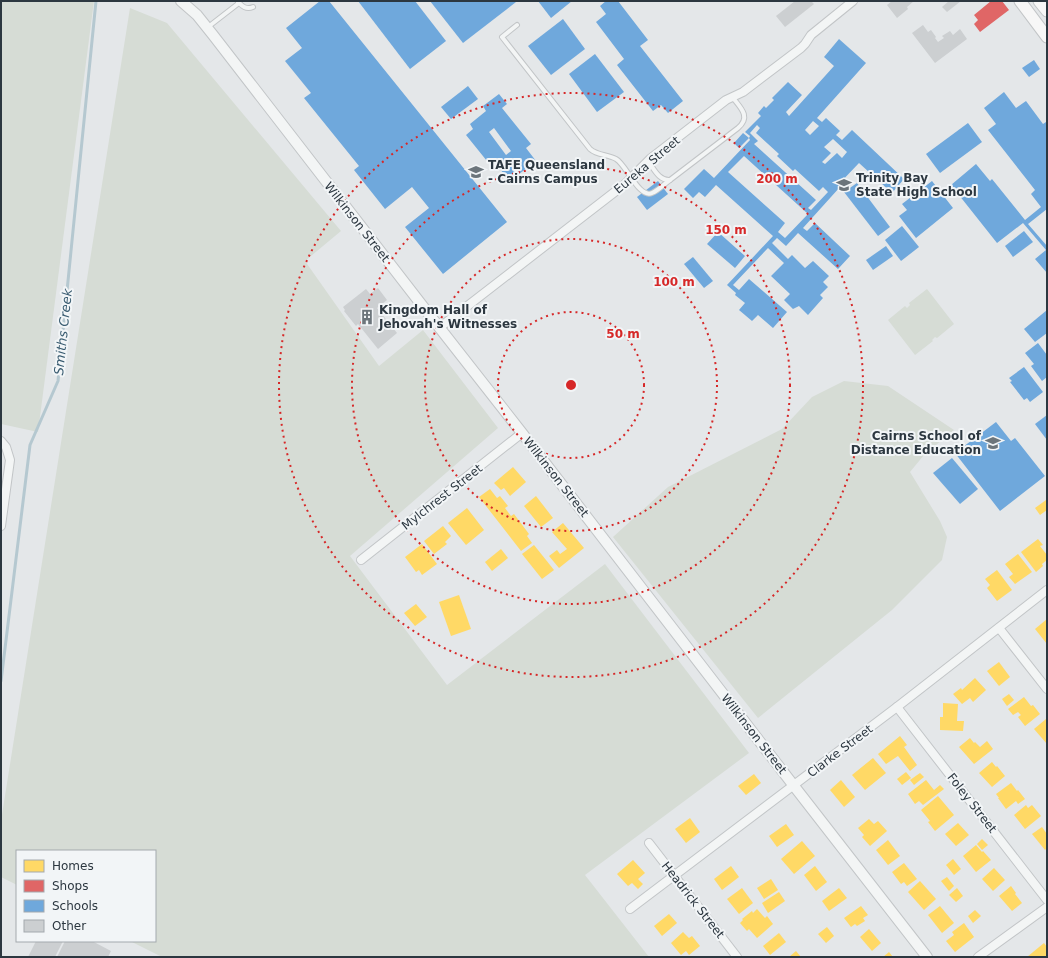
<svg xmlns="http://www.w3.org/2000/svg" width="1048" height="958" font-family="'DejaVu Sans',sans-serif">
  <rect width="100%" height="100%" fill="#e4e7e9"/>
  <!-- green -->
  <g fill="#d6dcd5">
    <polygon points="1,1 94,1 38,432 1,424"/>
    <polygon points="130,8 167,23 341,231 305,261 379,366 423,330 498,428 350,556 447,685 605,564 749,753 585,875 649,957 162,957 130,941 155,941 155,851 17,851 17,885 1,877 1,821"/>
    <polygon points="927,289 954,324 937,338 935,337 932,340 933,341 915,355 888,320 905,306 907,308 910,305 909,303"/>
    <polygon points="844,381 888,386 954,430 924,455 910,472 940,521 947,537 942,560 892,610 758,718 613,537 668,487 782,429 812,397"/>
  </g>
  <!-- homes -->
  <g fill="#ffd966">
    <polygon points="513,467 526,482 510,496 504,488 501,490 494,483"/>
    <polygon points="490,489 497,498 500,496 508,506 505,508 511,516 514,514 529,534 527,536 532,543 521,551 479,497"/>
    <polygon points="536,496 553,518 541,527 524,506"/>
    <polygon points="1046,500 1047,502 1047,510 1040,515 1035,508"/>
    <polygon points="467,508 484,530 466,545 448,523"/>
    <polygon points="563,523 584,548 559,568 549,556 557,550 560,554 567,549 552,532"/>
    <polygon points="443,526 451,536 445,542 447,544 434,554 424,541"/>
    <polygon points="1038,539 1043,545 1040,546 1047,555 1047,560 1042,564 1043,566 1036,572 1021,552"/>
    <polygon points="422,544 437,564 422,575 419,570 416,572 405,557"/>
    <polygon points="534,545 554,570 542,579 522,554"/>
    <polygon points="501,549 508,558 492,571 485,562"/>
    <polygon points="1018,554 1032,572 1015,584 1009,577 1013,574 1005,564"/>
    <polygon points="997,570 1012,590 997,601 987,588 990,585 985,579"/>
    <polygon points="459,595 471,629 451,636 439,602"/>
    <polygon points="416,604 427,617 415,626 404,613"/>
    <polygon points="1047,619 1047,644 1035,629"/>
    <polygon points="999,662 1010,677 999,686 987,671"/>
    <polygon points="975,678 986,690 973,702 970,698 962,704 953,694 961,688 962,690"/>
    <polygon points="1009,694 1014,700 1007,706 1002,699"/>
    <polygon points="1024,697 1031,706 1033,705 1040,714 1025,726 1018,717 1021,715 1018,712 1013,715 1008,709"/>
    <polygon points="943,703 958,704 957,721 964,721 963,731 940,730 940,717 943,717"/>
    <polygon points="1046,719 1047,720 1047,744 1034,729"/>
    <polygon points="900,736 907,745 904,747 917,765 910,771 898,756 886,764 878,754"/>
    <polygon points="970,738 974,743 975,742 980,747 987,741 993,749 974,764 959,747"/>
    <polygon points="873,758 886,773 865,790 852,775"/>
    <polygon points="992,762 996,767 997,766 1005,776 992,787 979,773"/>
    <polygon points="906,772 911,778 902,785 897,779"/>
    <polygon points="920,773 924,777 914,785 910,780"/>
    <polygon points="754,774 761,783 746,795 738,786"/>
    <polygon points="841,780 855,797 844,807 830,790"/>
    <polygon points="926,780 934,790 940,785 944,789 923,805 919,801 915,804 908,794"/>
    <polygon points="1011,783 1017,791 1018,790 1025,799 1018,804 1016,801 1006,809 998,798 999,798 996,794"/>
    <polygon points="938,796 954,815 935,831 928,822 930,821 921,810"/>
    <polygon points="1026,805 1028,808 1032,805 1041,816 1025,829 1014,815"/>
    <polygon points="690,818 700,832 686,843 675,829"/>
    <polygon points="869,819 874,824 878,821 887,831 870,846 862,837 864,835 858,828"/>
    <polygon points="958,823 969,835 956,846 945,834"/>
    <polygon points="786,824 794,835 777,847 769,836"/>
    <polygon points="1042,827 1047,834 1047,848 1045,850 1032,834"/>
    <polygon points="982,839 988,845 982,850 977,844"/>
    <polygon points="888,840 900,856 888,865 876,850"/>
    <polygon points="802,841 815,856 794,874 781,859"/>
    <polygon points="976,845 982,852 983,851 991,860 976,872 963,856"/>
    <polygon points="953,859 961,869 954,875 946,865"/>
    <polygon points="633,860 645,873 638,879 643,884 638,889 632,883 628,886 617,874"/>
    <polygon points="904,863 917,879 907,886 904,882 901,884 892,872"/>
    <polygon points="731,866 739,877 722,890 714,879"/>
    <polygon points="815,866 827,882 816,891 804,875"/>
    <polygon points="994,868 1005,880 993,891 982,879"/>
    <polygon points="947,877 954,886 949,891 941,881"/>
    <polygon points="771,879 778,890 764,899 757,888"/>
    <polygon points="920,881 936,899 924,910 908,892"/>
    <polygon points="1011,886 1016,893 1015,894 1022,903 1012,911 999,896"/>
    <polygon points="742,888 753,903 739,914 727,899"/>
    <polygon points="839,888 847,898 829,911 822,901"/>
    <polygon points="957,888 963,896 956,902 949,895"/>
    <polygon points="779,892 785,901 768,913 762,903"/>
    <polygon points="861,906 868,915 863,918 865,921 857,926 855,924 851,927 844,918"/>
    <polygon points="940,906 954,923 942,933 928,915"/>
    <polygon points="757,909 765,918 767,916 773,924 757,938 749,929 747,931 740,923 743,920 742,919 752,911 753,913"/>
    <polygon points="975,910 981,916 973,923 968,916"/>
    <polygon points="669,914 677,923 662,936 654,926"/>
    <polygon points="964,923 974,937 955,952 946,941 954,935 952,932"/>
    <polygon points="827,927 834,936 826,943 818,934"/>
    <polygon points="869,929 881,943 872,951 860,937"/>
    <polygon points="683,932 689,938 692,936 700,946 689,955 686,951 681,955 671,943"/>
    <polygon points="779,933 786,942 770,955 763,946"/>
    <polygon points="1044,943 1047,947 1047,957 1027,957"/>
    <polygon points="796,951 801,957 789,957"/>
    <polygon points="889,952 893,957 883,957"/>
  </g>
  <!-- shops -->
  <polygon fill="#e06666" points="991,1 1002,1 1009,10 980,32 974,24 978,20 974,15"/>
  <!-- schools -->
  <g fill="#6fa8dc" fill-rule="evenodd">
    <polygon points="320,1 329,1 507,222 443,274 405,227 429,208 412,187 385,209 354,170 359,166 304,98 311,93 285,61 302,48 286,28"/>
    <polygon points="358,1 415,1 446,41 410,69"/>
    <polygon points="430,1 515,1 516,2 463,43"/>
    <polygon points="538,1 572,1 551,18"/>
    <polygon points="606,1 618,1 648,40 640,46 683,101 668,113 661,105 653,111 617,65 624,59 596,22 606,14 600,6"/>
    <polygon points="563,19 585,49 551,75 528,46"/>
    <path d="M839 39 866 63 817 118 822 122 826 118 840 131 836 135 842 140 852 130 904 179 892 193 859 163 838 185 840 187 803 228 807 231 815 223 850 256 838 269 798 233 786 246 777 238 772 243 788 259 792 255 805 268 813 261 829 276 823 282 828 287 820 295 823 298 808 315 799 306 793 309 784 300 790 294 771 276 784 263 768 248 733 285 739 290 749 279 787 312 773 328 758 315 752 321 739 310 745 303 735 295 736 293 727 285 773 236 716 185 705 197 699 192 693 198 684 189 704 169 714 178 750 140 749 138 739 148 734 143 743 133 749 138 750 136 745 132 761 116 758 113 764 106 766 108 774 100 772 98 788 82 802 95 786 112 789 116 834 66 824 57ZM813 121 819 126 810 135 805 130ZM757 125 760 128 756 133 779 154 777 156 793 171 795 169 819 191 823 187 828 192 811 210 808 208 816 200 754 144 758 141 750 133ZM833 139 847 152 842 158 837 153 825 164 822 162 831 153 824 147ZM744 156 808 214 785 238 778 232 785 223 728 172Z"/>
    <polygon points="595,54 624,92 597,112 569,74"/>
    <polygon points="1034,60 1040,69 1029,77 1022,68"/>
    <polygon points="468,86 478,99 451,119 441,107"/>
    <polygon points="1004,92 1016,108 1026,101 1043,124 1046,122 1047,124 1047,128 1046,129 1047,131 1047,209 1028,224 1047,246 1047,273 1035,259 1046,250 1023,223 997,243 951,185 976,164 990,181 992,179 1025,220 1041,207 1031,194 1035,190 988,130 996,124 984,108"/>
    <path d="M499 94 507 104 502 108 531 144 526 148 536 161 510 181 499 168 495 171 466 135 473 129 470 124 486 111 483 106ZM494 128 511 151 506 155 489 132Z"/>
    <polygon points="968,123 982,142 940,173 926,154"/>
    <polygon points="658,181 668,194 647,210 637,197"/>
    <polygon points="932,181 953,208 916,238 899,216 907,210 902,204"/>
    <polygon points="857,183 890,227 878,236 844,192"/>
    <polygon points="902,226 919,247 901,261 885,240"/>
    <polygon points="1024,231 1033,242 1013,257 1005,246"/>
    <polygon points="718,232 745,256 735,268 707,244"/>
    <polygon points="886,246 893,256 873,270 866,260"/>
    <polygon points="693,257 713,281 704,288 684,264"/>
    <polygon points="1047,310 1047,333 1035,342 1024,329"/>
    <polygon points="1038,343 1047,355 1047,377 1042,381 1031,366 1034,364 1025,353"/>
    <polygon points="1024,367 1043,392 1030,402 1027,398 1024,400 1010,382 1012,381 1009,378"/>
    <polygon points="1047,415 1047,440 1035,424"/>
    <polygon points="996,422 1011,441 1015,438 1045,476 1000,511 955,453"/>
    <polygon points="952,458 978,489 960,504 933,473"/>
  </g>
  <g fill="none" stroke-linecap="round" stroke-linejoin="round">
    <!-- stream -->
    <polyline stroke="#b5c8d0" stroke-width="3" points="1,681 30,445 58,381 96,1"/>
  </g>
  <!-- building -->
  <g fill="#cccfd1">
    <polygon points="795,1 811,1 814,4 785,27 776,16"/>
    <polygon points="892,1 914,1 907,7 908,9 897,18 887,5"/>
    <polygon points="949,1 961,1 947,12 942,7"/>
    <polygon points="923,25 928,32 931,30 936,37 935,38 938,42 944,38 942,36 950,31 953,35 960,29 967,39 935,63 912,33"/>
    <polygon points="378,288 387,300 377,308 397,333 378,349 358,324 356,326 344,311 345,310 343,307 366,289 370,294"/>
    <polygon points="36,941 63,941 55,957 28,957"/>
    <polygon points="65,941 92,941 111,951 108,957 57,957"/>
  </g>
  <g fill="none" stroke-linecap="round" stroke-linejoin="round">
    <!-- service casing -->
    <g stroke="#c2c5c7" stroke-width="6">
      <g id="service">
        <path d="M238 2C242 6 246 10 253 7"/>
        <path d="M517 25 502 37 590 149C598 156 607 154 616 159 626 164 639 199 652 193 659 190 664 184 670 180"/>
        <polyline points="208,27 239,3"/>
        <path d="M648 161C654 169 659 181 670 180L738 128C751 117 741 108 733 98"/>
      </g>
    </g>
    <!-- minor casing -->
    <g stroke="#c2c5c7" stroke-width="10">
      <g id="minor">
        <polyline points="439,328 625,184 650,159 726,100 743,92 801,48 805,44 811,35 853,1"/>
        <polyline points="1,441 6,447 10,460 1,526"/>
        <polyline points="361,560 522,433"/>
        <polyline points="999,628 1047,689"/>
        <polyline points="897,707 1047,900"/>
        <polyline points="649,843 737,957"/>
        <polyline points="630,909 897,707 1047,590"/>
        <polyline points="978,957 1047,907"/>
      </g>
    </g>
    <!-- tertiary casing -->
    <g stroke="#c2c5c7" stroke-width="12">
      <polyline id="tertiary" points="181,1 197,15 213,35 428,313 522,433 794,786 927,957"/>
    </g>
    <!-- secondary casing -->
    <g stroke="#c2c5c7" stroke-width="13">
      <g id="secondary">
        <polyline points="1020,1 1047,37"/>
        <polyline points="1039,1 1047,11"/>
      </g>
    </g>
    <!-- service -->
    <use href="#service" stroke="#f3f5f5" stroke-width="4"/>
    <!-- minor -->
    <use href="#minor" stroke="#f3f5f5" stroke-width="8"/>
    <!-- tertiary -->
    <use href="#tertiary" stroke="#f3f5f5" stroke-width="10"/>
    <!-- secondary -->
    <use href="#secondary" stroke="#f7f7f7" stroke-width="11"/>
  </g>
  <!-- distance rings -->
  <g fill="none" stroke="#d62828" stroke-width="2" stroke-dasharray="2 4">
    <circle cx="571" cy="385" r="73"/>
    <circle cx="571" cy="385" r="146"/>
    <circle cx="571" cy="385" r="219"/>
    <circle cx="571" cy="385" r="292"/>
  </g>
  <!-- icons -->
  <defs>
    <g id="university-bare" transform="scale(1.2)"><path d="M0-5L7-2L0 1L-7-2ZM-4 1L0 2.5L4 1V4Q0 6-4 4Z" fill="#6c757b" stroke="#f2f5f7" stroke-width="2.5" paint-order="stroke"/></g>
    <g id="school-bare" transform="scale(1.2)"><path d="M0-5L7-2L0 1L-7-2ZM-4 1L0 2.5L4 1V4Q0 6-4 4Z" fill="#6c757b" stroke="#f2f5f7" stroke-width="2.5" paint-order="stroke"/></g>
    <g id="building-bare" transform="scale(1.2)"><path d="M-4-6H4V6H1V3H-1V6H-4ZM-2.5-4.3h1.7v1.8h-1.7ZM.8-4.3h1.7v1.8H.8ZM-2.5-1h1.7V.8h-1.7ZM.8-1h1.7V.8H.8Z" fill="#6c757b" stroke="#f2f5f7" stroke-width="2.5" paint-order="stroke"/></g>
  </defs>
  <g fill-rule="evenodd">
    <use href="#university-bare" x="476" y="172"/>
    <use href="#school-bare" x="844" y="185"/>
    <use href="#building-bare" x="367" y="317"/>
    <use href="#school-bare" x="993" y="443"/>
  </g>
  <g text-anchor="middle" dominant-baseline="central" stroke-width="4" stroke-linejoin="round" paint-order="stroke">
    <!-- poi labels -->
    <g font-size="12" font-weight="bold" fill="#2c3740" stroke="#f2f5f7" text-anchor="start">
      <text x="488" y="165">TAFE Queensland<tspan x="488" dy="14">- Cairns Campus</tspan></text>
      <text x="856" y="178">Trinity Bay<tspan x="856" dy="14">State High School</tspan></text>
      <text x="379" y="310">Kingdom Hall of<tspan x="379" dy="14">Jehovah's Witnesses</tspan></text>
      <text x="981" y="436" text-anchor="end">Cairns School of<tspan x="981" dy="14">Distance Education</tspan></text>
    </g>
    <!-- street labels -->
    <g font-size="12" fill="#2c3740" stroke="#f2f5f7">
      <text transform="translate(647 165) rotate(-40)">Eureka Street</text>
      <text transform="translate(357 222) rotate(52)">Wilkinson Street</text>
      <text transform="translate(556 477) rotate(52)">Wilkinson Street</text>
      <text transform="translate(442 497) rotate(-38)">Mylchrest Street</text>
      <text transform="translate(754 734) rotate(52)">Wilkinson Street</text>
      <text transform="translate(840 751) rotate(-37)">Clarke Street</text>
      <text transform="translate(972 803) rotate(52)">Foley Street</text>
      <text transform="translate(693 900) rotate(52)">Headrick Street</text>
    </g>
    <!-- water labels -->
    <g font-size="13" font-style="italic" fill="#3a5c71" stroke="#f2f5f7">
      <text transform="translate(63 332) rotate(-84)">Smiths Creek</text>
    </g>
  </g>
  <circle cx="571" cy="385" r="6" fill="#d62828" stroke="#f2f5f7" stroke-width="2"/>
  <g font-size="12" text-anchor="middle" font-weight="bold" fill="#d62828" stroke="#f2f5f7" stroke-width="4" stroke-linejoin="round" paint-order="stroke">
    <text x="777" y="183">200 m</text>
    <text x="726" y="234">150 m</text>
    <text x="674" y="286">100 m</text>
    <text x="623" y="338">50 m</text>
  </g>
  <!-- border -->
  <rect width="1048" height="958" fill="none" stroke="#2c3740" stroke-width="4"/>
  <!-- legend -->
  <rect x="16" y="850" width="140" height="92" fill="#f2f5f7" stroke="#a3a9ae"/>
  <rect x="24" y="860" width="20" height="12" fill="#ffd966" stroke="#a3a9ae"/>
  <text x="52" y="870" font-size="12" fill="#2c3740">Homes</text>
  <rect x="24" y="880" width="20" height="12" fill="#e06666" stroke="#a3a9ae"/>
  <text x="52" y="890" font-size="12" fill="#2c3740">Shops</text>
  <rect x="24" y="900" width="20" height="12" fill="#6fa8dc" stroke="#a3a9ae"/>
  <text x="52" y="910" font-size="12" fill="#2c3740">Schools</text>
  <rect x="24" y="920" width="20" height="12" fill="#cccfd1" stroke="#a3a9ae"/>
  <text x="52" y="930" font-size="12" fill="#2c3740">Other</text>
</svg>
